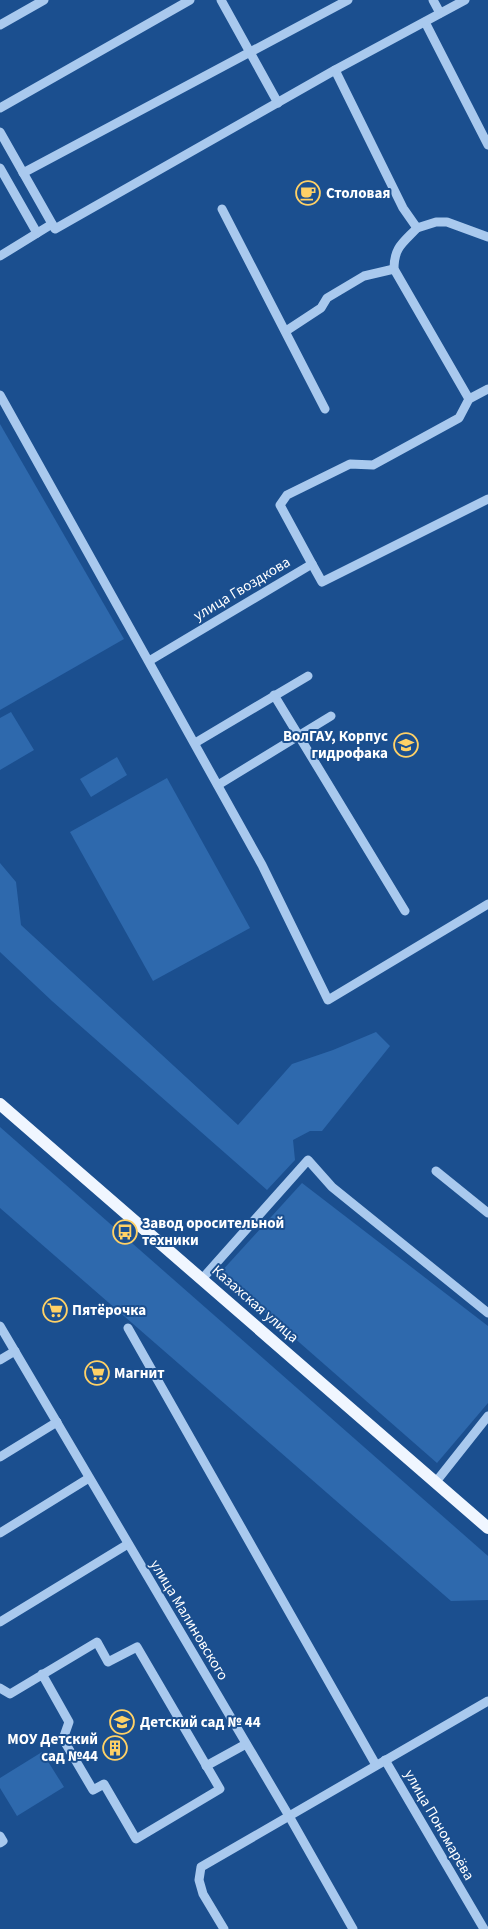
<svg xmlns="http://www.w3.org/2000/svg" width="488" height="1929" font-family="'Source Sans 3',sans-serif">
  <rect width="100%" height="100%" fill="#1b4f8f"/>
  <!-- green -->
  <g fill="#2e69ad">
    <polygon points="0,424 124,639 0,710"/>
    <polygon points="11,712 34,750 0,770 0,718"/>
    <polygon points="117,757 127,775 91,797 80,779"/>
    <polygon points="167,778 250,928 153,981 70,832"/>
    <polygon points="0,863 16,882 21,925 238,1125 292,1064 333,1050 376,1032 390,1046 322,1131 310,1131 293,1140 295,1160 267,1190 52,1001 0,952"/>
    <polygon points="0,1127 488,1556 488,1600 451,1601 0,1208"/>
    <polygon points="302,1183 488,1326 488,1403 437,1463 220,1273"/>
    <polygon points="42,1752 64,1787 17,1816 0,1788 0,1778"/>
  </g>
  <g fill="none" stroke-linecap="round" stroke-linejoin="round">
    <!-- minor -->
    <g stroke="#a9c9ee" stroke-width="9">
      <polyline points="221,0 278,103"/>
      <polyline points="433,0 440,13"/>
      <polyline points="425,22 488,145"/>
      <polyline points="0,25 44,0"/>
      <polyline points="335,70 403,208 417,228 436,222 447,222 488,237"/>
      <polyline points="0,108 190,0"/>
      <polyline points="0,132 55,229 335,70 465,0"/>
      <polyline points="0,168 37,233"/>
      <polyline points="23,173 348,0"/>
      <polyline points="222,209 325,409"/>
      <path d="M417 228C403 243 394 247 394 269L469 399"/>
      <polyline points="0,256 52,224"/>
      <polyline points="286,331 321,308 327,298 364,276 394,269"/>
      <polyline points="0,395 262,865 328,1000 488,904"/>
      <polyline points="312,564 322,582 488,499"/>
      <polyline points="149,661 312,564 280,505 287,495 350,464 373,465 459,418 469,399 488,389"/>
      <polyline points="274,695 405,911"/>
      <polyline points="195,743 308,676"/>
      <polyline points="218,785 331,716"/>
      <polyline points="436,1171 488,1213"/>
      <polyline points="202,1279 308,1160 332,1187 488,1313"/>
      <polyline points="0,1326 289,1816 353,1929"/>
      <polyline points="128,1328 376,1765"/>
      <polyline points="0,1360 15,1351"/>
      <polyline points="0,1457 57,1422"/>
      <polyline points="435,1483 488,1416"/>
      <polyline points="0,1533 89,1478"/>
      <polyline points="0,1622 128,1544"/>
      <polyline points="0,1688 10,1694 97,1642 108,1662 137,1647 220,1789 136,1839 104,1784 93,1790 63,1739 69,1722 42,1674"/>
      <polyline points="385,1760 484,1929"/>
      <polyline points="206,1766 246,1744"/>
      <polyline points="0,1836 3,1841 0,1843"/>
      <polyline points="224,1929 203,1894 199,1880 201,1867 488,1701"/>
    </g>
    <!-- major -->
    <polyline stroke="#f0f6ff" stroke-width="12" points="0,1104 488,1528"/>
  </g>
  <!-- icons -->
  <defs>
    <g id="cafe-ring" transform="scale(1.25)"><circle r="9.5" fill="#1b4f8f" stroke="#ffd166" stroke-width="1.5"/><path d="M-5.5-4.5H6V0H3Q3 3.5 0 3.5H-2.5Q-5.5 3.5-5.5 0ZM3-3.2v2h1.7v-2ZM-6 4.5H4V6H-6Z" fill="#ffd166"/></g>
    <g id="university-ring" transform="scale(1.25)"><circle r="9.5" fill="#1b4f8f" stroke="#ffd166" stroke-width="1.5"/><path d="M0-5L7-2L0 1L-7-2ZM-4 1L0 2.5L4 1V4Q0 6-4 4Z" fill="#ffd166"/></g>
    <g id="bus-ring" transform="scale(1.25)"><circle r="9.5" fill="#1b4f8f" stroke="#ffd166" stroke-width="1.5"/><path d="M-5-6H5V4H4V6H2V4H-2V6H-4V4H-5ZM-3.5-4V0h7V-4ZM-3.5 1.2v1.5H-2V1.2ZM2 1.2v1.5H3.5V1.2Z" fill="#ffd166"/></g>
    <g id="supermarket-ring" transform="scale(1.25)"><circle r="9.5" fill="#1b4f8f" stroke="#ffd166" stroke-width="1.5"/><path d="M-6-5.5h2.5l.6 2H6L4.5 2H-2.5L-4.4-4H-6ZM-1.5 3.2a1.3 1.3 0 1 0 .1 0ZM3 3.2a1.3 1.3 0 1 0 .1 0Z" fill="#ffd166"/></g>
    <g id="school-ring" transform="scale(1.25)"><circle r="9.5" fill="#1b4f8f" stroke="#ffd166" stroke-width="1.5"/><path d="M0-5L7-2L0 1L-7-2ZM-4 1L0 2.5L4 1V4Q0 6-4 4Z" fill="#ffd166"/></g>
    <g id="building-ring" transform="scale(1.25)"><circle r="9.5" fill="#1b4f8f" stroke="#ffd166" stroke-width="1.5"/><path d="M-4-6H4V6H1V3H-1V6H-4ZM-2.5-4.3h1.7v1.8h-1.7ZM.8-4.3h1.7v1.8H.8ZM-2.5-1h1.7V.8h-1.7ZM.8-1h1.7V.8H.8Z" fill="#ffd166"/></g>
  </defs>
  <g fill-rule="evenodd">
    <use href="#cafe-ring" x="308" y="193"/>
    <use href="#university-ring" x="406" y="745"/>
    <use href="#bus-ring" x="125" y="1232"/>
    <use href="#supermarket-ring" x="55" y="1310"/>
    <use href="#supermarket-ring" x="97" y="1373"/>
    <use href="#school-ring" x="122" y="1722"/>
    <use href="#building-ring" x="115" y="1748"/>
  </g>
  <g text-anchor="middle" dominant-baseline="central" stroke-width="4" stroke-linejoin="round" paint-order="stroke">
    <!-- poi labels -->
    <g font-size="15" font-weight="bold" fill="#fff" stroke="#1b4f8f" text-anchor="start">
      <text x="326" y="193">Столовая</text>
      <text x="388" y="736" text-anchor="end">ВолГАУ, Корпус<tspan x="388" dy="17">гидрофака</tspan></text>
      <text x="142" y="1223">Завод оросительной<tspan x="142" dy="17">техники</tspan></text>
      <text x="72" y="1310">Пятёрочка</text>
      <text x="114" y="1373">Магнит</text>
      <text x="140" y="1722">Детский сад № 44</text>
      <text x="98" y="1739" text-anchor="end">МОУ Детский<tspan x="98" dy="17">сад №44</tspan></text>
    </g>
    <!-- street labels -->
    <g font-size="15" fill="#fff" stroke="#1b4f8f">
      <text transform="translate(242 589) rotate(-31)">улица Гвоздкова</text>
      <text transform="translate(255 1304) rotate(41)">Казахская улица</text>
      <text transform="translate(189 1620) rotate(59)">улица Малиновского</text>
      <text transform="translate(439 1825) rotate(60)">улица Пономарёва</text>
    </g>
  </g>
</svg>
